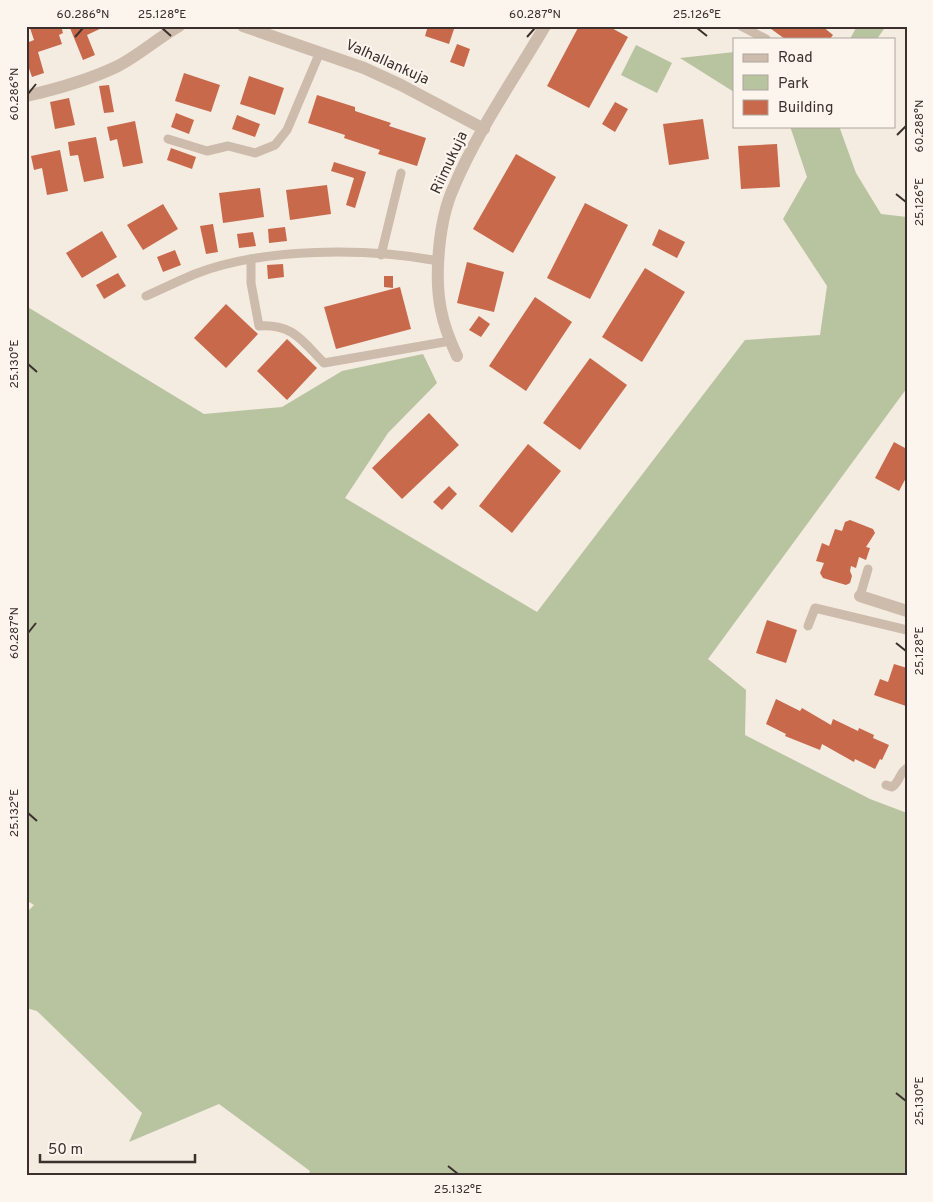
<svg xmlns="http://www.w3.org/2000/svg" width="933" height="1202" font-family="Overpass,sans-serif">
  <rect width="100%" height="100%" fill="#f4ebe1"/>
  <!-- green -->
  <g fill="#b8c4a0">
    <polygon points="857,26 886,26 877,39 850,39"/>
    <polygon points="636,45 672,63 657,93 621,75"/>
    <polygon points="734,52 734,92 680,58"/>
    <polygon points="790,126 839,126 856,173 881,214 907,217 907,388 708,659 746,690 745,735 870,799 907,813 907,1176 308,1176 310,1171 219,1104 129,1142 142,1113 37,1011 26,1008 26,913 34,905 26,900 26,306 204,414 282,407 342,371 423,354 437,383 388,433 345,498 537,612 745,340 820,335 827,286 783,219 807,177"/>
  </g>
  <!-- building -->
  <g fill="#c8694b">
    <polygon points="26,26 61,26 63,33 59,35 62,44 38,52 44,73 32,77 26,60 26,43 34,40 30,28 26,29"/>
    <polygon points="75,26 106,26 87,35 95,55 83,60 70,28"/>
    <polygon points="428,26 455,26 449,44 425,36"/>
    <polygon points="579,26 608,26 628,37 589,108 547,86"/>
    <polygon points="767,26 822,26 833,35 830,39 785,39"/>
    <polygon points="457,44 470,49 464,67 450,62"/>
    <polygon points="184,73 220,85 211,112 175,101"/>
    <polygon points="249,76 284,88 275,115 240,104"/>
    <polygon points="109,85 114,112 104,113 99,86"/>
    <polygon points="317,95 355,107 355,111 391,123 389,126 426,138 417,166 378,154 380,150 344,138 345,135 308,123"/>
    <polygon points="69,98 75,125 55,129 50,102"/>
    <polygon points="615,102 628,109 615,132 602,124"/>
    <polygon points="176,113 194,120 189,134 171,127"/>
    <polygon points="237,115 260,124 255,137 232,129"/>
    <polygon points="703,119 709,159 669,165 663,124"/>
    <polygon points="135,121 143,163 123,167 117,139 110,141 107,127"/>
    <polygon points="96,137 104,178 84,182 78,155 70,156 68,142"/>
    <polygon points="777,144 780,187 741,189 738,146"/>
    <polygon points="171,148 196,157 192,169 167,160"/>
    <polygon points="60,150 68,191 47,195 42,168 34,170 31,156"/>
    <polygon points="516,154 556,177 513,253 473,229"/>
    <polygon points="334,162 366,172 355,208 346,205 354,178 331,171"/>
    <polygon points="327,185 331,214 290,220 286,190"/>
    <polygon points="260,188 264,217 223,223 219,193"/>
    <polygon points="585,203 628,225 590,299 547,278"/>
    <polygon points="163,204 178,229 143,250 127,225"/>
    <polygon points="213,224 218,252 206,254 200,226"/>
    <polygon points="285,227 287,241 269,243 268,229"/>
    <polygon points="659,229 685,242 677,258 652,245"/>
    <polygon points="102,231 117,257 82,278 66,253"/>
    <polygon points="253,232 256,246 239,248 237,234"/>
    <polygon points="175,250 181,265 163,272 157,257"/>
    <polygon points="467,262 504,272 494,312 457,303"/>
    <polygon points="283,264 284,277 268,279 267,265"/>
    <polygon points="645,268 685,292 642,362 602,337"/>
    <polygon points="118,273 126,286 104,299 96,285"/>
    <polygon points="384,276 393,276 393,288 384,287"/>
    <polygon points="400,287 411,329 336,349 324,307"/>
    <polygon points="535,297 572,322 526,391 489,366"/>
    <polygon points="226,304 258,334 226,368 194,338"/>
    <polygon points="479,316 490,324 481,337 469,330"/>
    <polygon points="287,339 317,368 287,400 257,371"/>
    <polygon points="590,358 627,385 580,450 543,423"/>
    <polygon points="429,413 459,445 402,499 372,468"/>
    <polygon points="894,442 905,448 907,444 907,476 899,491 875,478"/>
    <polygon points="528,444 561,471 512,533 479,506"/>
    <polygon points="449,486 457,494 442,510 433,502"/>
    <polygon points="850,520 873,529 875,533 866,547 870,548 866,560 859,557 856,568 851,566 850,571 852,576 850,583 846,585 823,578 820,573 824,563 816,561 822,543 829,546 835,529 842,531 845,522"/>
    <polygon points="767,620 797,630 786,663 756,653"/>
    <polygon points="894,664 907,668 906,706 874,695 880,679 888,682"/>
    <polygon points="776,699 800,711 802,708 831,725 833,719 858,731 859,728 874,735 873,738 889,745 882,760 880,759 875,769 855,759 854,762 822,744 820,750 785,736 786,734 766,724"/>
  </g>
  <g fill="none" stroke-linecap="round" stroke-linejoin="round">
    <!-- lane -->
    <g stroke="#cdbbac" stroke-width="9">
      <polyline points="741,26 766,39"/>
      <polyline points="168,139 207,151 228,146 255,153 275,145 287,130 320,52"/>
      <polyline points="381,255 401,173"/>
      <path d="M251 259V283L259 326C294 324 302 341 324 363L450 341"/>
      <path d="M146 296C162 289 178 281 195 274 264 247 367 248 439 261"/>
      <polyline points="860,596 868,569"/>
      <polyline points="808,626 815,608 907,630"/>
      <path d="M886 785 892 787C900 782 899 773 907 768"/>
    </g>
    <!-- street -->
    <g stroke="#cdbbac" stroke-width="12">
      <polyline points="243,26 364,68 401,85 484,129"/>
      <path d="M26 96C57 89 89 80 118 66 139 55 158 38 179 26"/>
      <path d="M457 356C450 341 444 326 441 310 434 276 439 220 453 189 476 133 514 79 545 26"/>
      <polyline points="860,596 907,611"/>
    </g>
  </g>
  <!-- ticks -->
  <path fill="none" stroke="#3b302b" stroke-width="2" d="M162 28 171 36M697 28 707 36M75 37 83 28M527 37 535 28M28 94 36 84M897 135 906 126M896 194 906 202M28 364 37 372M28 633 36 623M896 643 906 651M28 813 37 821M896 1093 906 1101M448 1166 458 1174"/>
  <g text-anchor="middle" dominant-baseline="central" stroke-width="4.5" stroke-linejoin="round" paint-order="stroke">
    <!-- street labels -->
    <g font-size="15" fill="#3b302b" stroke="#fbf5ee">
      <text transform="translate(387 63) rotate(24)">Valhallankuja</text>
      <text transform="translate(450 163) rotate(-65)">Riimukuja</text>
    </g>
  </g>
  <!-- border -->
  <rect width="933" height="1202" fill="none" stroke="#fbf5ee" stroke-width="55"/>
  <!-- legend -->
  <rect x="733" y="38" width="162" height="90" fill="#fbf5ee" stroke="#aea6a0"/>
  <rect x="743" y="54" width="25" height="8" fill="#cdbbac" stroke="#aea6a0"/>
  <text x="778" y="62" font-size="15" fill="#3b302b">Road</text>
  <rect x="743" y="75" width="25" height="15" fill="#b8c4a0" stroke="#aea6a0"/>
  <text x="778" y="88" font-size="15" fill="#3b302b">Park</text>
  <rect x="743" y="100" width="25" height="15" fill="#c8694b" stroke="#aea6a0"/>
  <text x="778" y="112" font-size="15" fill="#3b302b">Building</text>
  <!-- scale -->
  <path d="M40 1154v8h155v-8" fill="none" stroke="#3b302b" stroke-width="2.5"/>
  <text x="48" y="1154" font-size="15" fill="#3b302b" stroke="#fbf5ee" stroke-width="4" paint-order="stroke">50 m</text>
  <rect x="28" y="28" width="878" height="1146" fill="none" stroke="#3b302b" stroke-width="2"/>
  <g font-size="12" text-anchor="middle" fill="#3b302b">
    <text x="83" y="18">60.286°N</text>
    <text x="162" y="18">25.128°E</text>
    <text x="535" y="18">60.287°N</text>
    <text x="697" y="18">25.126°E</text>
    <text transform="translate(14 94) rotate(-90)" y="4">60.286°N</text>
    <text transform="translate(919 126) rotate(-90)" y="4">60.288°N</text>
    <text transform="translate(919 202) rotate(-90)" y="4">25.126°E</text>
    <text transform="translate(14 364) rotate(-90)" y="4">25.130°E</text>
    <text transform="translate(14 633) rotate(-90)" y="4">60.287°N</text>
    <text transform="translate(919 651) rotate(-90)" y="4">25.128°E</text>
    <text transform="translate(14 813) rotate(-90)" y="4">25.132°E</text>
    <text transform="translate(919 1101) rotate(-90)" y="4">25.130°E</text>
    <text x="458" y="1193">25.132°E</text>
  </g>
</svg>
